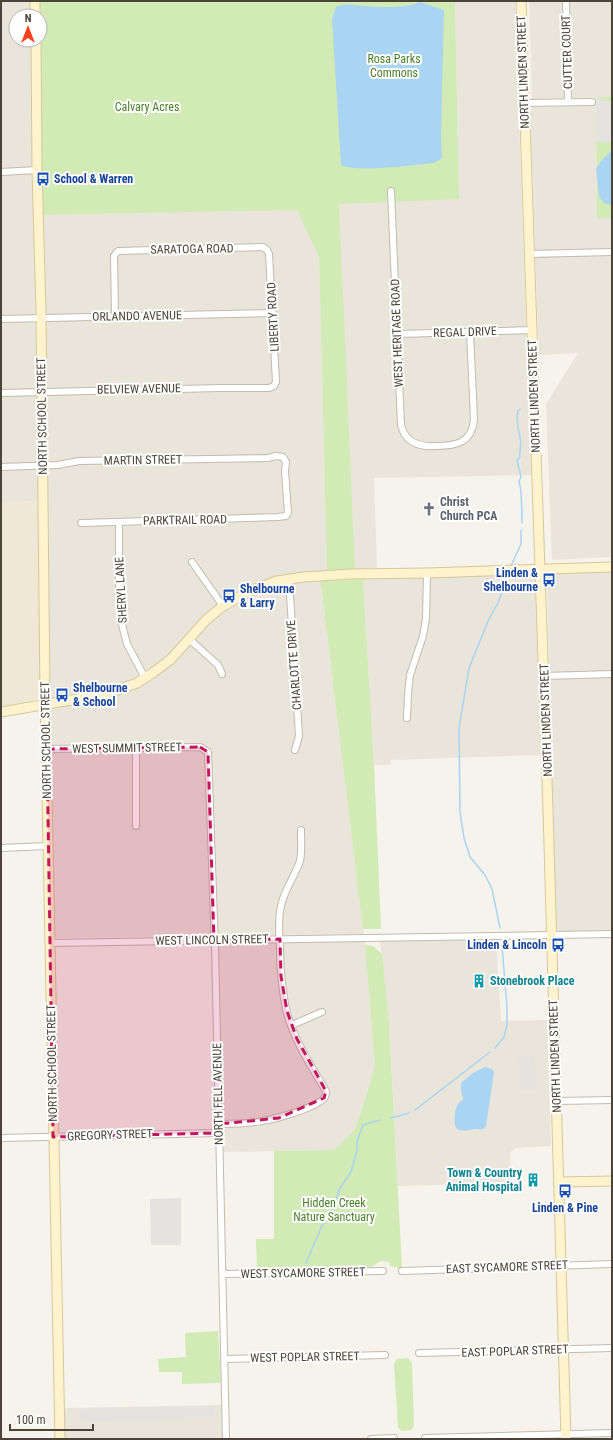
<svg xmlns="http://www.w3.org/2000/svg" width="613" height="1440" font-family="'Roboto Condensed',sans-serif">
  <rect width="100%" height="100%" fill="#f6f3ec"/>
  <!-- residential -->
  <g fill="#eae5da">
    <polygon points="1,1 30,1 31,16 16,16 16,40 31,40 39,501 1,503"/>
    <polygon points="455,1 515,1 531,475 374,478 377,568 355,569 338,203 459,198"/>
    <polygon points="529,1 612,1 612,97 532,99"/>
    <polygon points="593,106 596,107 597,218 612,218 612,557 552,560 546,404 578,353 539,355 530,111 533,107"/>
    <polygon points="297,209 319,257 327,570 321,581 321,586 364,934 56,938 53,934 42,215"/>
    <polygon points="612,572 612,930 561,932 557,929 556,926 547,578 549,575 551,574"/>
    <polygon points="529,575 533,576 535,581 541,755 391,760 390,765 374,765 363,579"/>
    <polygon points="496,940 501,1021 547,1020 551,1146 516,1148 510,1152 511,1183 398,1186 389,1023 380,941"/>
    <polygon points="365,941 375,1065 367,1093 356,1128 335,1150 224,1152 218,953 219,946 223,943"/>
    <polygon points="220,1405 221,1405 222,1439 64,1439 63,1410 66,1408"/>
  </g>
  <!-- education -->
  <polygon fill="#efe8d6" points="39,501 40,696 36,700 1,706 1,503"/>
  <!-- green -->
  <g fill="#d2eab5">
    <polygon points="73,1 455,1 459,199 339,204 355,569 327,570 319,257 297,210 42,215 40,2"/>
    <polygon points="596,97 612,97 612,218 597,218"/>
    <polygon points="363,579 374,765 381,929 363,929 321,585 321,581"/>
    <path d="M365 945 373 946 382 954 389 1023 402 1267 399 1268 390 1266V1263C379 1258 379 1263 371 1267 369 1268 364 1267 361 1268L257 1270 256 1239H274V1151L335 1150 356 1128 367 1093 375 1065Z"/>
    <polygon points="218,1331 221,1383 182,1384 182,1372 159,1372 158,1359 186,1357 185,1333"/>
    <polygon points="408,1358 412,1363 414,1426 411,1430 401,1431 398,1427 394,1364 397,1359"/>
  </g>
  <!-- parking -->
  <g fill="#e5e3e0">
    <polygon points="593,98 600,98 612,102 612,142 597,143 596,108 593,106"/>
    <polygon points="519,1055 535,1055 536,1090 520,1090"/>
    <polygon points="181,1198 181,1245 151,1245 150,1199"/>
    <polygon points="211,1406 214,1409 215,1419 84,1422 84,1419 80,1419 79,1409"/>
  </g>
  <!-- water -->
  <g fill="#a9d4f2">
    <path d="M420 2 444 10 441 135 442 158 434 163C412 165 358 173 341 165L332 19 336 7C346 3 354 5 364 6 380 7 406 9 420 2Z"/>
    <polygon points="612,150 612,205 604,203 599,197 596,169 601,161"/>
    <path d="M485 1067 492 1069 494 1072 486 1126C483 1131 480 1129 475 1129 456 1133 453 1130 455 1112 456 1109 456 1106 459 1103 460 1102 462 1101 463 1099L461 1089V1083L473 1073Z"/>
  </g>
  <g fill="none" stroke-linecap="round" stroke-linejoin="round">
    <!-- stream -->
    <g stroke="#a9d4f2" stroke-width="1.5">
      <path d="M520 409 518 411C516 420 518 429 520 437 522 444 519 451 520 457L517 460 521 477 519 481C523 495 521 509 522 523"/>
      <polyline points="511,566 521,544 521,531 522,530"/>
      <polyline points="500,928 492,889 485,875 470,857 464,838 460,812 459,728 469,668 489,619 499,601 505,582"/>
      <polyline points="495,1048 504,1037 507,1025 507,1007 502,946"/>
      <polyline points="415,1110 490,1052"/>
      <polyline points="391,1118 409,1113"/>
      <polyline points="306,1263 321,1228 333,1208 340,1188 351,1172 357,1150 357,1141 363,1125 380,1120"/>
    </g>
    <!-- street casing -->
    <g stroke="#c2bbae" stroke-width="8">
      <g id="street">
        <polyline points="566,1 568,102"/>
        <polyline points="524,103 592,102"/>
        <polyline points="1,172 37,170"/>
        <path d="M391 191 401 425C405 443 420 447 436 446 456 446 472 443 474 419L470 332"/>
        <polyline points="529,254 612,252"/>
        <polyline points="1,319 273,313"/>
        <polyline points="398,334 532,330"/>
        <polyline points="1,393 221,388 269,388 274,386 276,382 269,254 267,250 263,247 118,251 114,256 115,317"/>
        <polyline points="1,467 58,465 79,461 268,458 276,456 283,457 286,462 285,471 288,513 286,516 278,517 81,523"/>
        <polyline points="119,522 119,603 121,621 127,644 145,678"/>
        <polyline points="192,562 223,606"/>
        <polyline points="289,579 299,736 295,750"/>
        <polyline points="189,639 218,665 222,674"/>
        <polyline points="544,676 612,674"/>
        <polyline points="407,718 408,694 410,675 423,636 426,619 427,573"/>
        <polyline points="136,748 136,826"/>
        <polyline points="47,749 200,747 208,752 215,947 226,1439"/>
        <polyline points="1,848 48,846"/>
        <polyline points="50,943 612,934"/>
        <polyline points="292,1025 322,1012"/>
        <polyline points="557,1101 612,1100"/>
        <path d="M219 1124C233 1124 248 1124 262 1121 275 1119 317 1108 325 1097 326 1095 326 1094 326 1091 311 1066 293 1039 286 1009 282 989 280 969 280 948 279 935 278 919 281 906 284 890 295 876 300 861 302 851 301 840 301 830"/>
        <polyline points="1,1138 218,1133"/>
        <polyline points="402,1271 612,1264"/>
        <polyline points="223,1274 383,1271"/>
        <polyline points="419,1353 612,1348"/>
        <polyline points="225,1359 385,1355"/>
        <polyline points="425,1438 612,1433"/>
        <polyline points="371,1439 394,1438"/>
      </g>
    </g>
    <!-- secondary casing -->
    <g stroke="#d6c79b" stroke-width="11">
      <g id="secondary">
        <polyline points="35,1 35,16"/>
        <polyline points="521,1 548,810 566,1439"/>
        <polyline points="36,40 37,170 41,312 45,696 60,1439"/>
        <polyline points="1,712 106,694 137,683 154,672 170,660 181,648 206,620 223,606 248,592 277,581 304,577 351,574 427,573 612,567"/>
        <polyline points="559,1182 612,1181"/>
      </g>
    </g>
    <!-- street -->
    <use href="#street" stroke="#fff" stroke-width="6"/>
    <!-- secondary -->
    <use href="#secondary" stroke="#fff3cd" stroke-width="9"/>
  </g>
  <!-- marked area -->
  <path fill="#c2185b" fill-opacity="0.2" stroke="#c2185b" stroke-width="3" stroke-dasharray="8 5" stroke-linejoin="round" d="M200 747 208 752 214 941 280 939 281 976 287 1011 297 1039 326 1091 324 1098 279 1118 219 1124 218 1133 53 1137 47 749Z"/>
  <!-- icons -->
  <defs>
    <g id="bus-bare" transform="scale(1.08)"><path d="M-5-6H5V4H4V6H2V4H-2V6H-4V4H-5ZM-3.5-4V0h7V-4ZM-3.5 1.2v1.5H-2V1.2ZM2 1.2v1.5H3.5V1.2Z" fill="#1a4fb4" stroke="#fff" stroke-width="2.5" paint-order="stroke"/></g>
    <g id="church-bare" transform="scale(1.08)"><path d="M-1.2-6h2.4v3.5h3.3v2.4h-3.3V6h-2.4V-.1h-3.3v-2.4h3.3Z" fill="#6b7280" stroke="#fff" stroke-width="2.5" paint-order="stroke"/></g>
    <g id="building-bare" transform="scale(1.08)"><path d="M-4-6H4V6H1V3H-1V6H-4ZM-2.5-4.3h1.7v1.8h-1.7ZM.8-4.3h1.7v1.8H.8ZM-2.5-1h1.7V.8h-1.7ZM.8-1h1.7V.8H.8Z" fill="#0f9aa8" stroke="#fff" stroke-width="2.5" paint-order="stroke"/></g>
  </defs>
  <g fill-rule="evenodd">
    <use href="#bus-bare" x="43" y="179"/>
    <use href="#church-bare" x="429" y="509"/>
    <use href="#bus-bare" x="549" y="580"/>
    <use href="#bus-bare" x="229" y="596"/>
    <use href="#bus-bare" x="62" y="695"/>
    <use href="#bus-bare" x="558" y="945"/>
    <use href="#building-bare" x="479" y="981"/>
    <use href="#building-bare" x="533" y="1180"/>
    <use href="#bus-bare" x="565" y="1191"/>
  </g>
  <g text-anchor="middle" dominant-baseline="central" stroke-width="4" stroke-linejoin="round" paint-order="stroke">
    <!-- street labels -->
    <g font-size="12" fill="#4b4439" stroke="#fff">
      <text transform="translate(567 52) rotate(-92)">CUTTER COURT</text>
      <text transform="translate(523 72) rotate(-92)">NORTH LINDEN STREET</text>
      <text transform="translate(192 249) rotate(-1)">SARATOGA ROAD</text>
      <text transform="translate(137 316) rotate(-1)">ORLANDO AVENUE</text>
      <text transform="translate(273 317) rotate(-93)">LIBERTY ROAD</text>
      <text transform="translate(465 332) rotate(-2)">REGAL DRIVE</text>
      <text transform="translate(397 333) rotate(-92)">WEST HERITAGE ROAD</text>
      <text transform="translate(139 389) rotate(-1)">BELVIEW AVENUE</text>
      <text transform="translate(534 396) rotate(-92)">NORTH LINDEN STREET</text>
      <text transform="translate(42 416) rotate(-91)">NORTH SCHOOL STREET</text>
      <text transform="translate(143 460) rotate(-1)">MARTIN STREET</text>
      <text transform="translate(185 520) rotate(-1)">PARKTRAIL ROAD</text>
      <text transform="translate(121 590) rotate(-93)">SHERYL LANE</text>
      <text transform="translate(294 665) rotate(-94)">CHARLOTTE DRIVE</text>
      <text transform="translate(546 720) rotate(-92)">NORTH LINDEN STREET</text>
      <text transform="translate(46 740) rotate(-91)">NORTH SCHOOL STREET</text>
      <text transform="translate(127 748) rotate(-1)">WEST SUMMIT STREET</text>
      <text transform="translate(212 940) rotate(-1)">WEST LINCOLN STREET</text>
      <text transform="translate(555 1056) rotate(-92)">NORTH LINDEN STREET</text>
      <text transform="translate(52 1063) rotate(-91)">NORTH SCHOOL STREET</text>
      <text transform="translate(218 1094) rotate(-91)">NORTH FELL AVENUE</text>
      <text transform="translate(110 1135) rotate(-2)">GREGORY STREET</text>
      <text transform="translate(507 1267) rotate(-2)">EAST SYCAMORE STREET</text>
      <text transform="translate(303 1273) rotate(-1)">WEST SYCAMORE STREET</text>
      <text transform="translate(515 1351) rotate(-2)">EAST POPLAR STREET</text>
      <text transform="translate(305 1357) rotate(-1)">WEST POPLAR STREET</text>
    </g>
    <!-- park labels -->
    <g font-size="12" fill="#4a7f2a" stroke="#fff">
      <text x="394" y="59">Rosa Parks<tspan x="394" dy="14">Commons</tspan></text>
      <text x="147" y="107">Calvary Acres</text>
      <text x="334" y="1203">Hidden Creek<tspan x="334" dy="14">Nature Sanctuary</tspan></text>
    </g>
    <!-- transit labels -->
    <g font-size="12" font-weight="bold" fill="#164399" stroke="#fff" text-anchor="start">
      <text x="54" y="179">School &amp; Warren</text>
      <text x="538" y="573" text-anchor="end">Linden &amp;<tspan x="538" dy="14">Shelbourne</tspan></text>
      <text x="240" y="589">Shelbourne<tspan x="240" dy="14">&amp; Larry</tspan></text>
      <text x="73" y="688">Shelbourne<tspan x="73" dy="14">&amp; School</tspan></text>
      <text x="547" y="945" text-anchor="end">Linden &amp; Lincoln</text>
      <text x="565" y="1208" text-anchor="middle">Linden &amp; Pine</text>
    </g>
    <!-- worship labels -->
    <g font-size="12" font-weight="bold" fill="#5b616d" stroke="#fff" text-anchor="start">
      <text x="440" y="502">Christ<tspan x="440" dy="14">Church PCA</tspan></text>
    </g>
    <!-- culture labels -->
    <g font-size="12" font-weight="bold" fill="#0d838f" stroke="#fff" text-anchor="start">
      <text x="490" y="981">Stonebrook Place</text>
      <text x="522" y="1173" text-anchor="end">Town &amp; Country<tspan x="522" dy="14">Animal Hospital</tspan></text>
    </g>
  </g>
  <!-- border -->
  <rect width="613" height="1440" fill="none" stroke="#4b4439" stroke-width="4"/>
  <!-- north arrow -->
  <g transform="translate(28 28)"><circle r="19" fill="#ffffff" stroke="#b7b4b0"/>
  <path d="M0-3L7 15L0 10L-7 15Z" fill="#fc3f1d"/>
  <text y="-6" font-size="11" font-weight="bold" text-anchor="middle" fill="#4b4439">N</text>
  </g>
  <!-- scale -->
  <path d="M10 1424v6h83v-6" fill="none" stroke="#4b4439" stroke-width="2"/>
  <text x="16" y="1424" font-size="12" fill="#4b4439" stroke="#ffffff" stroke-width="3" paint-order="stroke">100 m</text>
</svg>
